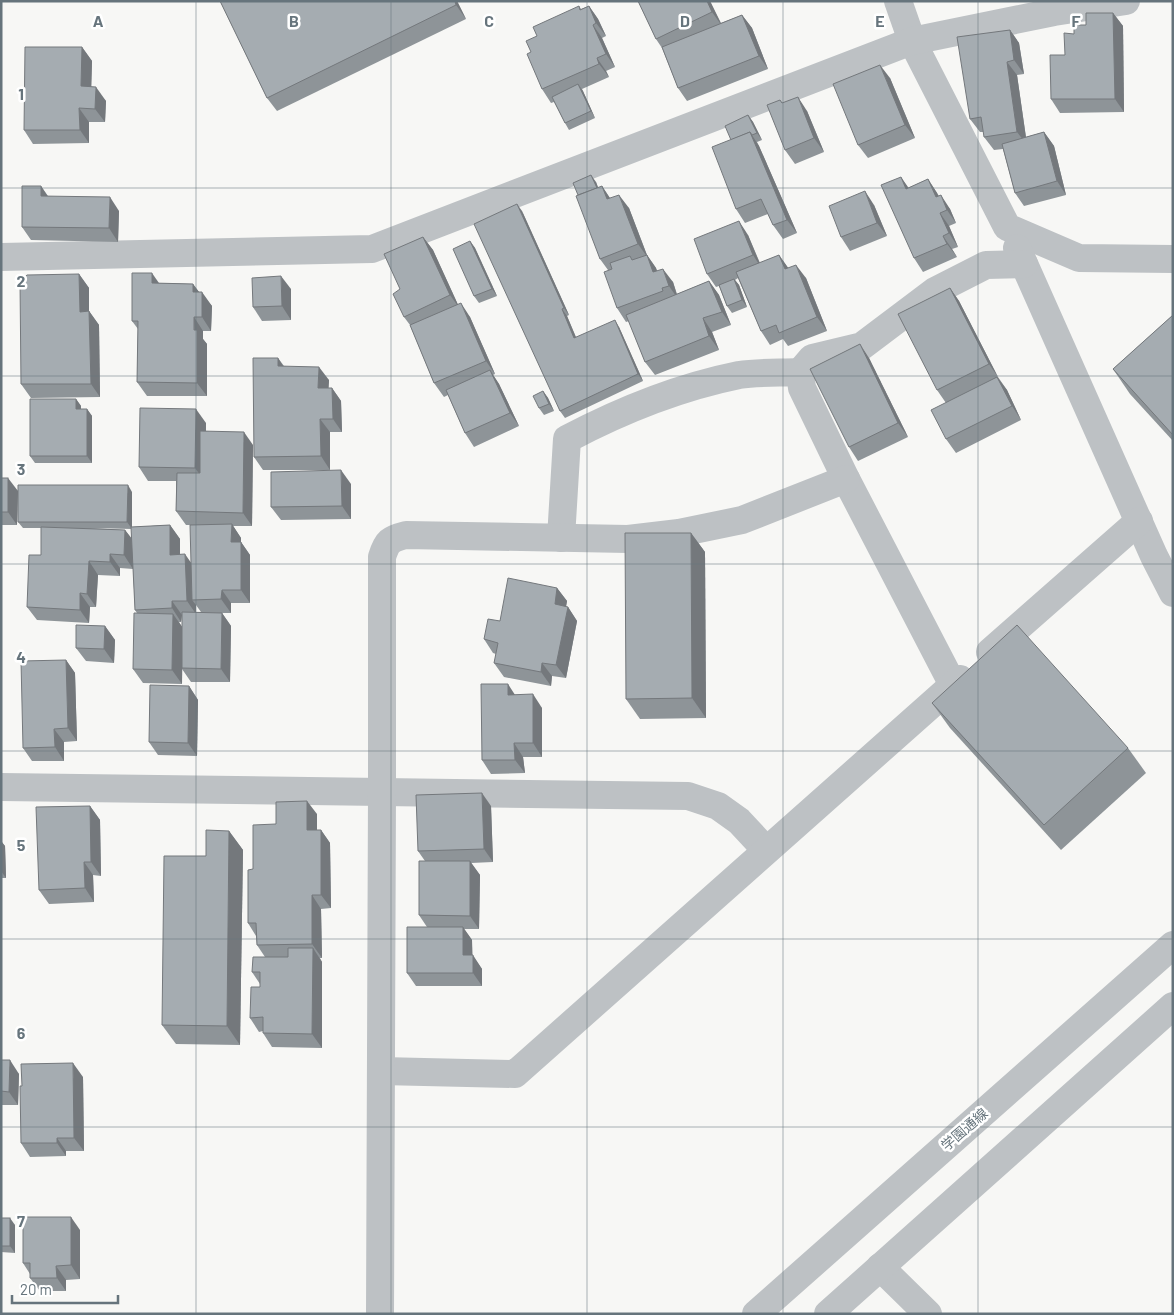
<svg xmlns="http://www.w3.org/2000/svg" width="1174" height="1315" font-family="Barlow,'Noto Sans JP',sans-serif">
  <rect width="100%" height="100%" fill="#f7f7f5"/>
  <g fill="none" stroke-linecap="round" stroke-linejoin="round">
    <!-- minor -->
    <g stroke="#bdc1c4" stroke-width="28">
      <polyline points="898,1 912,41 1007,227 1079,258 1173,259"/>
      <polyline points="1017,248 1154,556 1173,593"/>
      <polyline points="1,257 372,249 912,41 1054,12 1126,1"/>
      <path d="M561 538 567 439C620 411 680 387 739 375 758 372 780 373 800 372"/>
      <polyline points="990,652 1139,521"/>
      <polyline points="953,685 846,479 802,388 800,372 812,358 862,346 935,291 986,265 1024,264"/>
      <polyline points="1,787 688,796 718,806 739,821 766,850"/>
      <polyline points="381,1071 515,1074 960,679"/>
      <polyline points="880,1267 928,1314"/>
      <path d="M380 1314 382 792V557C387 541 390 539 406 535L628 539 679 533 742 520 846 479"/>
    </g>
    <!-- tertiary -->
    <g stroke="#bdc1c4" stroke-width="28">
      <polyline points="756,1314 1173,945"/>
      <polyline points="828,1314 1173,1006"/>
    </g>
  </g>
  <!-- wall -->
  <g fill="#8e9498" fill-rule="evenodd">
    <polygon points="220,1 457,1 466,19 277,111 267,98"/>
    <polygon points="638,1 710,1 721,23 742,15 752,28 768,69 687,101 678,88 662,48 656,39"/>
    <polygon points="579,6 581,9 589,6 598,19 606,36 602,38 615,67 606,71 609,77 582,89 595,118 569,130 565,123 554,102 551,103 542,89 531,52 537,36"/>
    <polygon points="1113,13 1123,26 1124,112 1060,113 1051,99 1065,55 1074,34 1086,25"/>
    <polygon points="1010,30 1019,43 1024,74 1017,75 1026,137 1044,132 1054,146 1066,195 1024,206 1015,193 1003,149 994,150 984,137 984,132 980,132 970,119"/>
    <polygon points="82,47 92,61 91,87 106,101 105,122 89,122 89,143 33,144 24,130"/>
    <polygon points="890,78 915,138 868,158 858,145"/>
    <polygon points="780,100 782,103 807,111 824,152 795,164 785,150"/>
    <polygon points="748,115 753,122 762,140 757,142 759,146 797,233 783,239 773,225 768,214 745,223 736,209 731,140"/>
    <polygon points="901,177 908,188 928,179 939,196 950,209 956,223 949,226 958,247 952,249 957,257 923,272 914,258"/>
    <polygon points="596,182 598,188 602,186 610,198 629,208 647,255 656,268 657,271 673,282 677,294 709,281 719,295 731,325 712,332 719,350 655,375 645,362 629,321 626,322 617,308 608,270 600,259 578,195"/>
    <polygon points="41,186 48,196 119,211 118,242 31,240 22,227"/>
    <polygon points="874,205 887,236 850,251 841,237"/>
    <polygon points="522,211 569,315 567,316 576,337 619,327 643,381 565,418 560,411"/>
    <polygon points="748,235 760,263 779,255 788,268 806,278 827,331 788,346 783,339 770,345 761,331 738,278 735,280 739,285 747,307 732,313 727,306 719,286 716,287 707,274"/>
    <polygon points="423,237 433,250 458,305 470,317 495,374 493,375 499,384 519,426 474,447 465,433 448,395 444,397 434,383 410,325 404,317"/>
    <polygon points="470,241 475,248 497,296 479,303 474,296"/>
    <polygon points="79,274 89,288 89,311 99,325 100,397 31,398 21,384"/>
    <polygon points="159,283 193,284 199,292 212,306 211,331 203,331 203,339 207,344 207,396 147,396 137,382 138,329 132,321"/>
    <polygon points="950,288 959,301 998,377 1007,390 1021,420 956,453 946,439 946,403 937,390"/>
    <polygon points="291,289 291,320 262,321 253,307"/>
    <polygon points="1173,315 1173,441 1130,394 1113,369"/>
    <polygon points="278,358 284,366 329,380 328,388 332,388 341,401 342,432 330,432 330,470 263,470 254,457"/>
    <polygon points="869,358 908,437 858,461 849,447"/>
    <polygon points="543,391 548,398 554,411 544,415 539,408"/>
    <polygon points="76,399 81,406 81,409 87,409 92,416 92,463 35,463 30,456"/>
    <path d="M206 423V431L253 445 252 526H233L241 538V542L250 555V603H231V613H222L231 626 230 682H191L182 669V684L143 683 133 669 137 613 135 610 133 569 120 568V576L98 575 96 607H90L89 623 37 620 27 607 41 555V528H23L18 522 132 492V527L170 525 180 539V554L191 563 198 525H186L176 511V481H148L139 467ZM90 528 132 529V539L125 530ZM196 605 201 612H196ZM182 615V627L179 622H181Z"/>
    <polygon points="1,478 18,491 17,525 1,525"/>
    <polygon points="351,484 351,519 281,520 271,507"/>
    <polygon points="691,533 705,552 706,718 640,719 626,699"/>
    <polygon points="557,588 567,601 566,607 568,607 577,621 566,678 552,676 551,686 504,677 494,663 496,654 493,653 484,639 500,621"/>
    <polygon points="105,626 115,640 114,663 86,661 76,648"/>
    <polygon points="66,660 75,673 77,741 64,742 64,761 32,761 23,748"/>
    <polygon points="189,686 198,700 197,756 158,755 149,742"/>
    <polygon points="515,695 542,708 542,757 523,757 525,773 491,774 482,760"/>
    <polygon points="932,703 1128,748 1146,773 1061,850 950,728"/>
    <polygon points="90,806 100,820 101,876 93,875 94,902 49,904 39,890"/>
    <polygon points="491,806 493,862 471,863 480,875 479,929 464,929 472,940 472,955 482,969 482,986 416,986 407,973 427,927 419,915 425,861 418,851"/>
    <polygon points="317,814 317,830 321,830 330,843 331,908 321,909 322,958 320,958 322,962 322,1048 272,1047 263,1033 263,1031 259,1032 250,1018 260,987 260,984 252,972 265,957 257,945 256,936 248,923 253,869 276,824"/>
    <polygon points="229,831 243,850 240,1045 176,1044 162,1025 206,856"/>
    <polygon points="1,841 5,846 6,878 1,878"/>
    <polygon points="1,1060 19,1074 18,1105 1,1105"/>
    <polygon points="83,1077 84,1151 66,1151 66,1156 30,1157 21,1143 22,1086"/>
    <polygon points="1,1218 15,1225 15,1253 1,1252"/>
    <polygon points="80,1230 80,1279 66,1280 66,1291 40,1291 30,1278 30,1274 23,1263"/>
  </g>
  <!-- shaded-wall -->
  <g fill="#74787c">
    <polygon points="455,1 457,1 466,19 456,5"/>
    <polygon points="707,1 710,1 722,26 712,12"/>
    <polygon points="589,6 598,19 606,36 596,23"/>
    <polygon points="1113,13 1123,26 1124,112 1115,99"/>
    <polygon points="742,15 752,28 768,69 759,56"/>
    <polygon points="593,25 602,38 615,67 606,54"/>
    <polygon points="1010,30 1019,43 1024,74 1014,60"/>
    <polygon points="82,47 92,61 91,100 81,86"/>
    <polygon points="597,58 606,71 609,77 599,64"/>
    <polygon points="1007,62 1017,75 1027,145 1017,132"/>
    <polygon points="880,65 890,78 915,138 905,125"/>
    <polygon points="578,84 583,91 595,118 591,111"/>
    <polygon points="96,87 106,101 105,122 95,109"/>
    <polygon points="798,97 807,111 824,152 814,138"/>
    <polygon points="79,108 89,122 89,143 80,130"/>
    <polygon points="748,115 753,122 762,140 757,133"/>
    <polygon points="750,132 759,146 797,233 787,220"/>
    <polygon points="1044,132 1054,146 1066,195 1057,181"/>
    <polygon points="591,175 596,182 603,200 599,193"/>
    <polygon points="901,177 910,190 906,189"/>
    <polygon points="928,179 937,193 945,211 936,197"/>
    <polygon points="41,186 50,200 41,196"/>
    <polygon points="602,186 611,200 607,199"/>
    <polygon points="865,191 874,205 887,236 877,223"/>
    <polygon points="619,195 629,208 648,258 638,244"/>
    <polygon points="941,195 950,209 956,223 947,210"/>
    <polygon points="110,197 119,211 118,242 109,228"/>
    <polygon points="517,204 522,211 569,315 564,308"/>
    <polygon points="940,213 949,226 958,247 949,233"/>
    <polygon points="739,221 748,235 762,269 753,255"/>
    <polygon points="943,236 952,249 957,257 947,244"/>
    <polygon points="423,237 433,250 460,309 450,295"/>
    <polygon points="470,241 475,248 497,296 492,289"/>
    <polygon points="647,255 656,268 662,286 653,272"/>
    <polygon points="779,255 789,269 785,269"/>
    <polygon points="796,265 806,278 827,331 817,317"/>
    <polygon points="663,269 673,282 678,299 669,286"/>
    <polygon points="152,273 161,286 152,283"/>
    <polygon points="79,274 89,288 89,325 80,312"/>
    <polygon points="281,276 291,289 291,320 282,306"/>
    <polygon points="734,279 739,285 747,307 742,300"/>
    <polygon points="709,281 719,295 731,325 722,312"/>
    <polygon points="193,284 202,296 202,292 212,306 211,331 202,317 193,292"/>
    <polygon points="950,288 959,301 998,377 989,364"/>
    <polygon points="461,303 470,317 495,374 486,361"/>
    <polygon points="562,309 567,316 579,345 574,338"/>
    <polygon points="89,311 99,325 100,397 91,384"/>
    <polygon points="194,317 203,331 203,339 207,344 207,396 197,383"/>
    <polygon points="703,318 712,332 719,350 709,336"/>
    <polygon points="615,320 619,327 643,381 638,374"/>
    <polygon points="860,344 869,358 908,437 898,423"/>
    <polygon points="278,358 287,372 278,366"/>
    <polygon points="319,367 329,380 328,402 318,388"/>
    <polygon points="490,370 499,384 519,426 510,413"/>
    <polygon points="997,377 1007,390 1021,420 1012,406"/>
    <polygon points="332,388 341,401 342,432 333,419"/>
    <polygon points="543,391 548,398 554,411 549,404"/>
    <polygon points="76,399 81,406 81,416 76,409"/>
    <polygon points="87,409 92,416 92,463 87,456"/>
    <polygon points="196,409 206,423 205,482 195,468"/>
    <polygon points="320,419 330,432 330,470 321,456"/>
    <polygon points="244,432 253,445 252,526 243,513"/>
    <polygon points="341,470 351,484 351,519 342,506"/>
    <polygon points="8,478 18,491 17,525 8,512"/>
    <polygon points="128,485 132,492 132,529 127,522"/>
    <polygon points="232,524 241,538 241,542 250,555 250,603 241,590 231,542"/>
    <polygon points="170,525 180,539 180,568 170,555"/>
    <polygon points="125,530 135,543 133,569 124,555"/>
    <polygon points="691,533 705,552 706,718 692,698"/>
    <polygon points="110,554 120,568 120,576 110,562"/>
    <polygon points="185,554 194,567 192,600 196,605 196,614 187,601"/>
    <polygon points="89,561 98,575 96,607 87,594"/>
    <polygon points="557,588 567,601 564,617 555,604"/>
    <polygon points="222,590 231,603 231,613 221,599"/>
    <polygon points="80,593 90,607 89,623 80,610"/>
    <polygon points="172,601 182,615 181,622 172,608"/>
    <polygon points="568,607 577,621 566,678 556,665"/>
    <polygon points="222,613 231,626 230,682 221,669"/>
    <polygon points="173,614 183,628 182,684 172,670"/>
    <polygon points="105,626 115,640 114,663 104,649"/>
    <polygon points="66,660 75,673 77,741 68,728"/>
    <polygon points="542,663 552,676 551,686 541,672"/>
    <polygon points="508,684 517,698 508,695"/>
    <polygon points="189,686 198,700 197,756 188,743"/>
    <polygon points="533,694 542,708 542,757 533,743"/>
    <polygon points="54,729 64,742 64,761 55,747"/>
    <polygon points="514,743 523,757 525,773 515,760"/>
    <polygon points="482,793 491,806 493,862 484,849"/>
    <polygon points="307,801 317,814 317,844 307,830"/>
    <polygon points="90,806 100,820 101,876 91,862"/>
    <polygon points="321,830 330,843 331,908 321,895"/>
    <polygon points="229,831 243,850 240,1045 227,1026"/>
    <polygon points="1,841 5,846 6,878 1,871"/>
    <polygon points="470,861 480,875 479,929 470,916"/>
    <polygon points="84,862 93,875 94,902 85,888"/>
    <polygon points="312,895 321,909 322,958 312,944"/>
    <polygon points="463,927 472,940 473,968 463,955"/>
    <polygon points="313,948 322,962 322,1048 312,1034"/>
    <polygon points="473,955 482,969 482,986 473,973"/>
    <polygon points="10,1060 19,1074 18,1105 9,1092"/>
    <polygon points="73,1063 83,1077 84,1151 74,1138"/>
    <polygon points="57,1138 66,1151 66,1156 57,1143"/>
    <polygon points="71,1217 80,1230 80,1279 71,1265"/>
    <polygon points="10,1218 15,1225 15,1253 10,1246"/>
    <polygon points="56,1266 66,1280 66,1291 57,1278"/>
  </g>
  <!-- building -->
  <g fill="#a5acb1" stroke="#74787c">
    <polygon points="220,1 455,1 456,5 267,98"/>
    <polygon points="638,1 707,1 712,12 656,39"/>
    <polygon points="579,6 580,10 589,6 596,23 593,25 606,54 597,58 599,64 542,89 527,54 531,52 526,41 537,36 533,27"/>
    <polygon points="1086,13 1113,13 1115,99 1051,99 1050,55 1065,55 1064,33 1074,34 1074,25 1086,25"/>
    <polygon points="742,15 759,56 678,88 662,47"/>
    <polygon points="1010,30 1014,60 1007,62 1017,132 984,137 981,117 970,119 957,37"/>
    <polygon points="25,47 82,47 81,86 96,87 95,109 79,108 80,130 24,130"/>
    <polygon points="880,65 905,125 858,145 833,84"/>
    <polygon points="578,84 591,111 565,123 552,97"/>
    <polygon points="798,97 814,138 785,150 767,105 780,100 782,103"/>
    <polygon points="748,115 757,133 752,135 750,132 731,140 725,126"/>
    <polygon points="750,132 787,220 773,225 761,199 736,209 712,147"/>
    <polygon points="1044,132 1057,181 1015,193 1002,144"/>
    <polygon points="591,175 597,188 578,195 573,183"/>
    <polygon points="901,177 906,189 928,179 936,197 941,195 947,210 940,213 949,233 943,236 947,244 914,258 881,185"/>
    <polygon points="22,186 41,186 41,196 110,197 109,228 22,227"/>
    <polygon points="602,186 607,199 619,195 638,244 600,259 576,196"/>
    <polygon points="865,191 877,223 841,237 829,206"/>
    <polygon points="517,204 564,308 562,309 574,338 615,320 638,374 560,411 474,224"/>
    <polygon points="739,221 753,255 707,274 694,239"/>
    <polygon points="423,237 450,295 404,317 393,294 400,289 384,254"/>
    <polygon points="470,241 492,289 474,296 453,249"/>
    <polygon points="647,255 653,272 663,269 669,286 662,288 663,291 617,308 604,272 612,269 610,263 630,256 632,260"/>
    <polygon points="779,255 785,269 796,265 817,317 779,333 776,325 761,331 736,272"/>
    <polygon points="132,273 152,273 152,283 193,284 193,292 202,292 202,317 194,317 194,330 197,330 197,383 137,382 138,321 132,321"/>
    <polygon points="79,274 80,312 89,311 91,384 21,384 20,281 27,275"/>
    <polygon points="281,276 282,306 253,307 252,278"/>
    <polygon points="734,279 742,300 727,306 719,285"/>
    <polygon points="709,281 722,312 703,318 709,336 645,362 626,315"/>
    <polygon points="950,288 989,364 937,390 898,314"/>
    <polygon points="461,303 486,361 434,383 410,325"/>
    <polygon points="1173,315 1173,435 1113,369"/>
    <polygon points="860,344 898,423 849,447 810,369"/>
    <polygon points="253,358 278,358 278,366 319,367 318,388 332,388 333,419 320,419 321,456 254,457"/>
    <polygon points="490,370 510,413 465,433 446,390"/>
    <polygon points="997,377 1012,406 946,439 931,410"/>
    <polygon points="543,391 549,404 539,408 533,396"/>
    <polygon points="30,399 76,399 76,409 87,409 87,456 30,456"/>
    <polygon points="140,408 196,409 195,468 139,467"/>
    <polygon points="200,431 244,432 243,513 176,511 177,473 200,473"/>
    <polygon points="341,470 342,506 271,507 271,472"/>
    <rect x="1" y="478" width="7" height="34"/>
    <polygon points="18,485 128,485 127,522 18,522"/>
    <polygon points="232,524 231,542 241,542 241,590 222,590 221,599 192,600 190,525"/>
    <polygon points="170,525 170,555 185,554 187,601 172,601 172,608 135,610 131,527"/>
    <polygon points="41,527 125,530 124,555 110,554 110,562 89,561 87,594 80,593 80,610 27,607 29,555 41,555"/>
    <polygon points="625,533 691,533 692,698 626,699"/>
    <polygon points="508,578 557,588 555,604 568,607 556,665 542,663 541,672 494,663 498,643 484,639 488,619 500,621"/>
    <polygon points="182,612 222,613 221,669 182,668"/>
    <polygon points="134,613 173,614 172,670 133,669"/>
    <polygon points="76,625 105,626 104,649 76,648"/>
    <polygon points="1017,625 1128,748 1044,825 932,703"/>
    <polygon points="66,660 68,728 54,729 55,747 23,748 21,661"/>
    <polygon points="481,684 508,684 508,695 533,694 533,743 514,743 515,760 482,760"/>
    <polygon points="150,685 189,686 188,743 149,742"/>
    <polygon points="482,793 484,849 418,851 416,795"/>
    <polygon points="307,801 307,830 321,830 321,895 312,895 312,944 257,945 256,923 248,923 248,870 253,869 253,825 276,824 276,802"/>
    <polygon points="90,806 91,862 84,862 85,888 39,890 36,807"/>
    <polygon points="206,830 229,831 227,1026 162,1025 164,856 206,856"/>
    <polygon points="419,861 470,861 470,916 419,915"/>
    <polygon points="407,927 463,927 463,955 473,955 473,973 407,973"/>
    <polygon points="288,948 313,948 312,1034 263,1033 263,1017 250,1018 251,987 260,987 260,972 252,972 253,957 288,957"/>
    <polygon points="1,1060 10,1060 9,1092 1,1091"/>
    <polygon points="73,1063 74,1138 57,1138 57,1143 21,1143 20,1086 22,1086 21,1064"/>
    <polygon points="23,1217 71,1217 71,1265 56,1266 57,1278 30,1278 30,1263 23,1263"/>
    <rect x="1" y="1218" width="9" height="28"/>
  </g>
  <!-- grid -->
  <path fill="none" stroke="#66747c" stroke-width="1" stroke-opacity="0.55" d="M196 1V1314M391 1V1314M587 1V1314M783 1V1314M978 1V1314M1 188H1173M1 376H1173M1 564H1173M1 751H1173M1 939H1173M1 1127H1173"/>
  <g text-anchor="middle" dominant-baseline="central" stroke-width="5" stroke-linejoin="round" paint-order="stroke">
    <!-- street labels -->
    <g font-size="14" fill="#66747c" stroke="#fff">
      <text transform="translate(964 1129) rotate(-41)">学園通線</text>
    </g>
  </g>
  <g font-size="16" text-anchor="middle" font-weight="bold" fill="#66747c" stroke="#fff" stroke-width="5" stroke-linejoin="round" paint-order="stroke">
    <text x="98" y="27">A</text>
    <text x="294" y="27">B</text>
    <text x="489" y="27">C</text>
    <text x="685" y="27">D</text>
    <text x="880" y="27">E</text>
    <text x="1076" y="27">F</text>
    <text x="21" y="100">1</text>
    <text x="21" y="287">2</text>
    <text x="21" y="475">3</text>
    <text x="21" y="663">4</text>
    <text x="21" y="851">5</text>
    <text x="21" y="1039">6</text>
    <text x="21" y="1227">7</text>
  </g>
  <!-- border -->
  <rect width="1174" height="1315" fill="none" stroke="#66747c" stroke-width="5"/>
  <!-- scale -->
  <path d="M12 1295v8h106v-8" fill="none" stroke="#66747c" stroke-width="2.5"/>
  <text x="20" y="1295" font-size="15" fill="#66747c" stroke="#ffffff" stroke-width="4" paint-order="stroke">20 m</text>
</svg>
